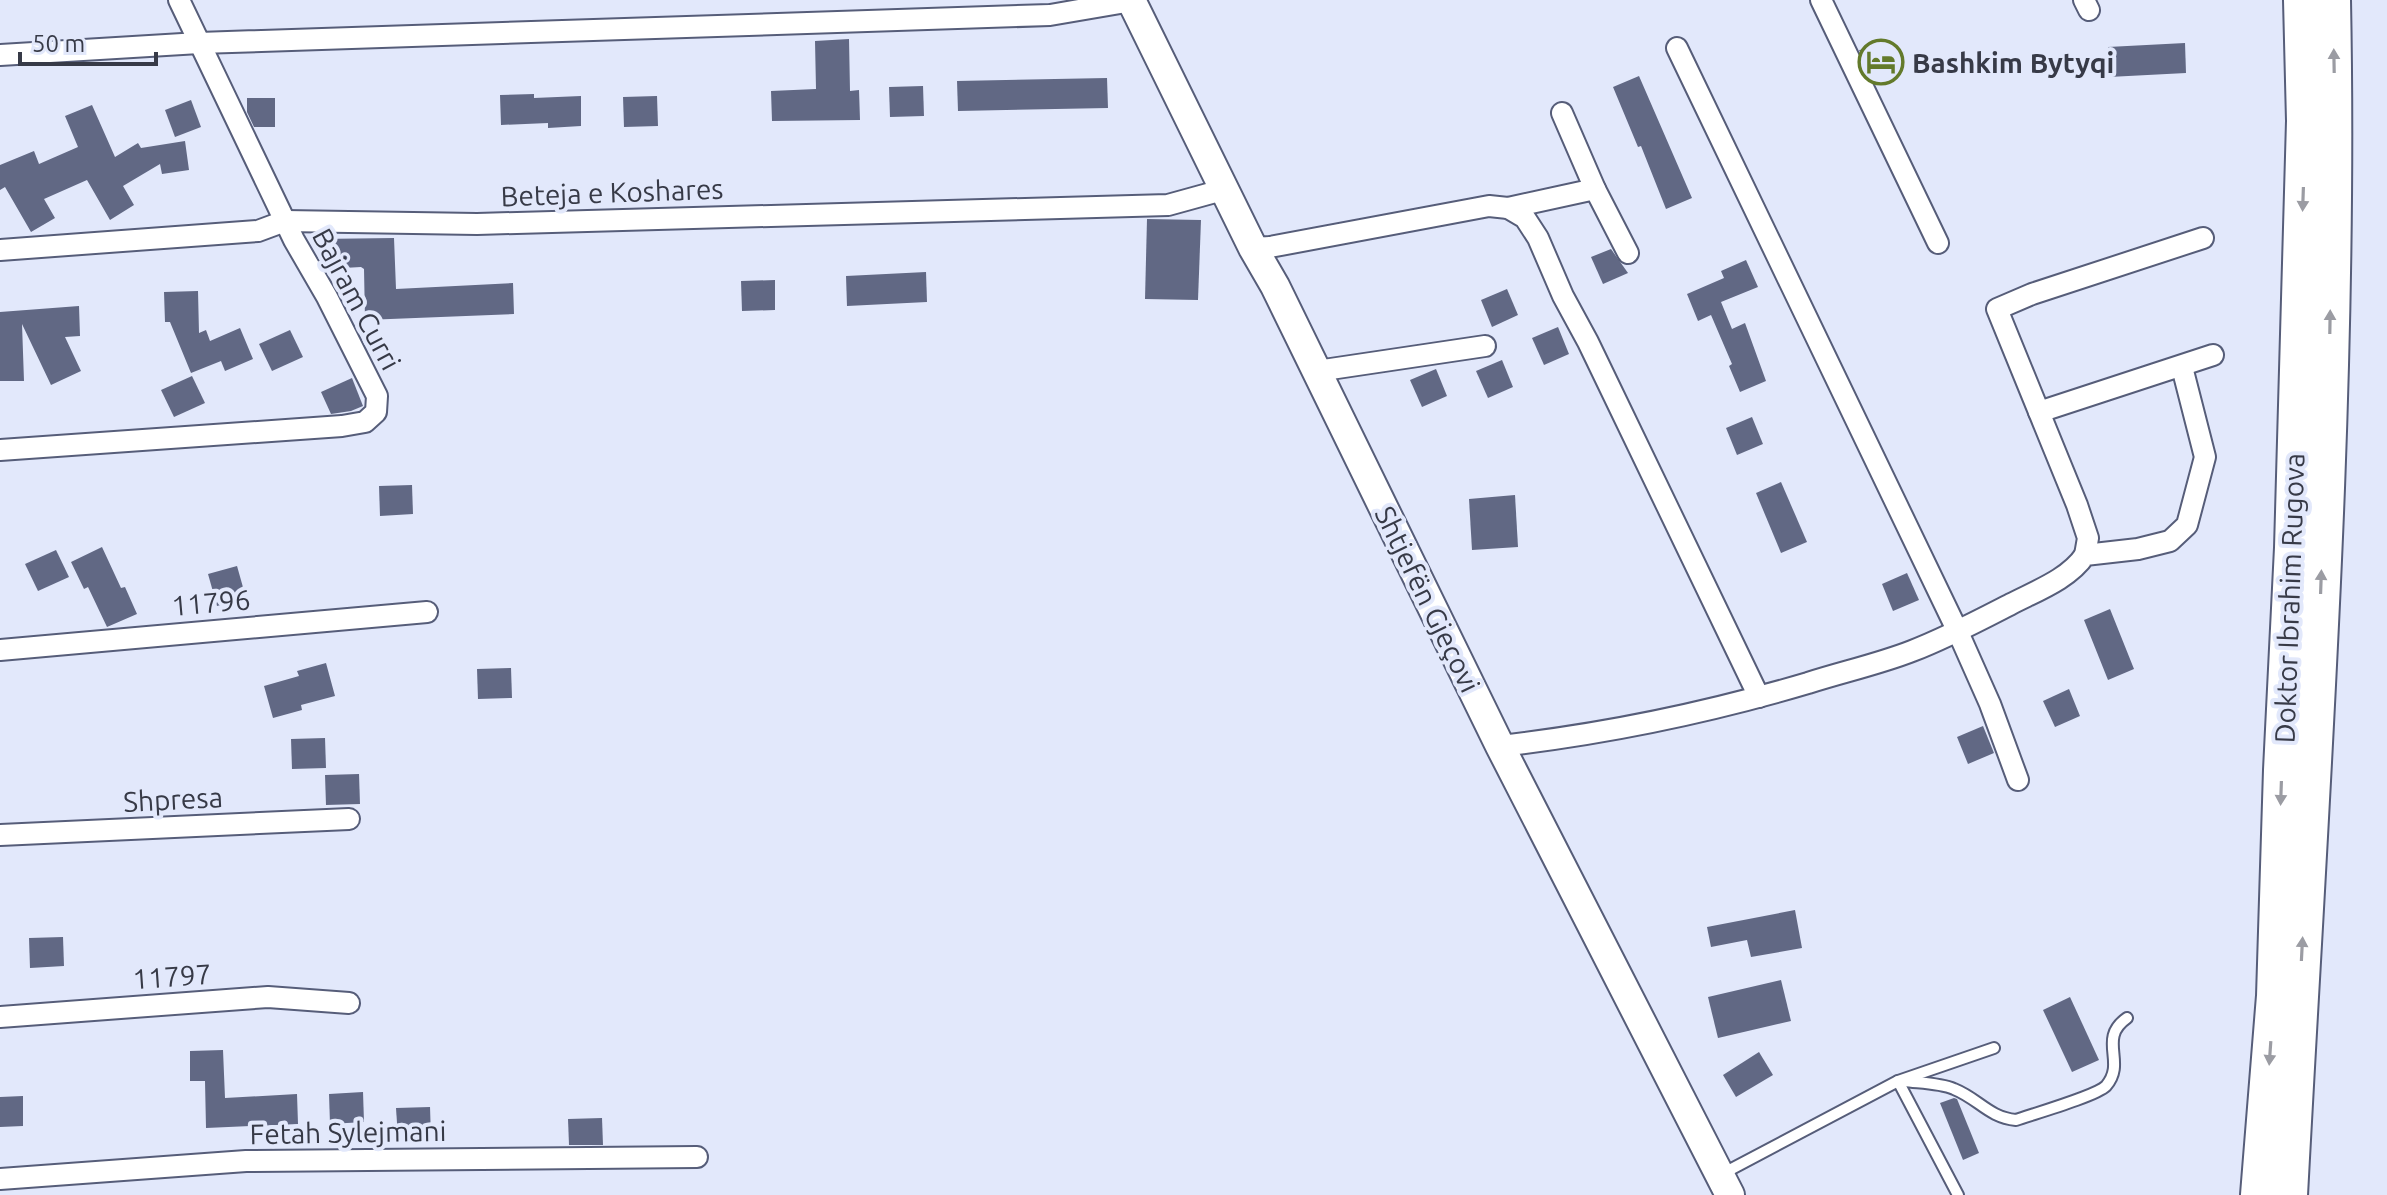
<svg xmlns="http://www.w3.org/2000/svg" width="2387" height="1195" font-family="Ubuntu,sans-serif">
  <rect width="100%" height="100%" fill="#e2e8fb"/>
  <!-- building -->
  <g fill="#616884">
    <polygon points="849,39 850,91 859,90 860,120 772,121 771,91 816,89 815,41"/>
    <polygon points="2185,43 2186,73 2109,77 2108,47"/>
    <polygon points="1892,46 1897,75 1873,77 1859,50"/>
    <polygon points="1639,76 1692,198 1666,209 1641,146 1638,147 1613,87"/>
    <polygon points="1107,78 1108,108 958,111 957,81"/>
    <polygon points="923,86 924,116 890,117 889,87"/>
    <polygon points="534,94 534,98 581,96 581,126 548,128 548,123 501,125 500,95"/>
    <polygon points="657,96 658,126 624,127 623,97"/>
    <polygon points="247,98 275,98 275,127 254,127 247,112"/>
    <polygon points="191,100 201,127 175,137 165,110"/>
    <polygon points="92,105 115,157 138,143 141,148 185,141 189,170 162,174 160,164 123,186 134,205 110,220 87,180 44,199 55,218 31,232 5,187 0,190 0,165 34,151 39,164 78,147 65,116"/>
    <polygon points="1147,219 1201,220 1198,300 1145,299"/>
    <polygon points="394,238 396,289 513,283 514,314 365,320 364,269 361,267 326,269 318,256 318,239"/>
    <polygon points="1611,249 1628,273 1603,284 1591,257"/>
    <polygon points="1746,260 1758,287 1721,302 1732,329 1745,323 1766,381 1740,392 1729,366 1732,364 1711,315 1698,321 1687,294 1724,278 1721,271"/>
    <polygon points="926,272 927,302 847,306 846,276"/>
    <polygon points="775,280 775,310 742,311 741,281"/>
    <polygon points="1507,289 1518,315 1492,327 1481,300"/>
    <polygon points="198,291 199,333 206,330 210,341 240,328 253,359 225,371 221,361 191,373 170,322 165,322 164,292"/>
    <polygon points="79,306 80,336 65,337 81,371 51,385 22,324 24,381 0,381 0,312"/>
    <polygon points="1558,327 1569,354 1544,365 1532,338"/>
    <polygon points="290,330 303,357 272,371 259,344"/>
    <polygon points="1502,360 1513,387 1488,398 1476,371"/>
    <polygon points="1436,369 1447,396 1422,407 1410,380"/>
    <polygon points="192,376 205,403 174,417 161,390"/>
    <polygon points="352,378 363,406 351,411 331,414 321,392"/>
    <polygon points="1752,417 1763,444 1737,455 1726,428"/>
    <polygon points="1781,482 1807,542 1781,553 1756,493"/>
    <polygon points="412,485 413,514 380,516 379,486"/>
    <polygon points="1515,495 1518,547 1472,550 1469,499"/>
    <polygon points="102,547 121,588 125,587 137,614 107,627 88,587 84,589 71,562"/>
    <polygon points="56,550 69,577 38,591 25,564"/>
    <polygon points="237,566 246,598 217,606 208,574"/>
    <polygon points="1907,573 1919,600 1893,611 1882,584"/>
    <polygon points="2110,609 2134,669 2108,680 2084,620"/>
    <polygon points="326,663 335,696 301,705 302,710 273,718 264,686 299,676 297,671"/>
    <polygon points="511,668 512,698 478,699 477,669"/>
    <polygon points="2069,689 2080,716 2055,727 2043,701"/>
    <polygon points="1983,726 1994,753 1968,764 1957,737"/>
    <polygon points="325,738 326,768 292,769 291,739"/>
    <polygon points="359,774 360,804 326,805 325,775"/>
    <polygon points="1795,910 1802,948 1751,957 1747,940 1711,947 1707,927"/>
    <polygon points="63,937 64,966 30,968 29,938"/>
    <polygon points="1781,980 1791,1021 1718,1038 1708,997"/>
    <polygon points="2070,997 2099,1060 2072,1072 2043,1010"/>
    <polygon points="223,1050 225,1098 297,1094 298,1124 206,1128 205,1081 190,1081 190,1051"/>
    <polygon points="1759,1052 1773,1075 1736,1097 1723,1075"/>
    <polygon points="363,1092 364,1122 330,1124 329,1094"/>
    <polygon points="23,1096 23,1126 0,1127 0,1097"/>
    <polygon points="1954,1098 1957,1099 1979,1153 1963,1160 1940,1103"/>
    <polygon points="430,1107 431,1137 398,1138 396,1108"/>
    <polygon points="602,1118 603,1145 569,1145 568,1119"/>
  </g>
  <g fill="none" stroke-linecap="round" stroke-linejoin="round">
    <!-- lane casing -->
    <g stroke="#565d79" stroke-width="14">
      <g id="lane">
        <polyline points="1898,1081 1958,1195"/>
        <path d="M1904 1081C1920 1083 1940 1083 1954 1089 1979 1099 1988 1117 2016 1120 2033 1114 2096 1096 2106 1086 2127 1062 2097 1039 2127 1018"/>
        <polyline points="1722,1174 1898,1081 1994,1048"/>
      </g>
    </g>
    <!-- street casing -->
    <g stroke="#565d79" stroke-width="24">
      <g id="street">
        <polyline points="1821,0 1938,243"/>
        <polyline points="2084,0 2089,10"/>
        <polyline points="1677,48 1958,632 1990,704 2018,780"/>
        <polyline points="0,55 199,43 1050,15 1132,1"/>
        <polyline points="1595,189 1628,253"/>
        <polyline points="1508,208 1595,189 1562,113"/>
        <polyline points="1253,248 1270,247 1489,206 1508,208 1525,218 1538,238 1563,296 1588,342 1759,697"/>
        <polyline points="0,250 258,231 285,221 477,224 1168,205 1226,189"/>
        <polyline points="1317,371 1485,346"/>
        <polyline points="2039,412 2213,355"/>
        <polyline points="0,450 342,426 365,422 376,412 377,396 327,297 294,240 179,0"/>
        <polyline points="2085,555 2088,538 2077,505 1997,309 2032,294 2203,238"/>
        <polyline points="0,650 427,612"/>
        <path d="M1500 746C1605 734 1707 713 1808 683 1842 672 1879 664 1912 651 1946 638 1978 621 2011 604 2036 591 2069 579 2085 555L2138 549 2170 541 2187 525 2205 457 2182 367"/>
        <polyline points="0,835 349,819"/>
        <polyline points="0,1017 268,997 349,1003"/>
        <polyline points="0,1179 246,1161 697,1157"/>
      </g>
    </g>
    <!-- secondary casing -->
    <g stroke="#565d79" stroke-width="32">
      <polyline id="secondary" points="1131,0 1253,248 1275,286 1500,746 1730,1195"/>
    </g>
    <!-- highway casing -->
    <g stroke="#565d79" stroke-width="40">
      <g id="highway">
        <polyline points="2259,1195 2275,996 2282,770 2293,548 2305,121 2302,0"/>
        <path d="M2289 1195C2310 797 2340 398 2332 0"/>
      </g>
    </g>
    <!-- lane -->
    <use href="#lane" stroke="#fff" stroke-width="10"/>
    <!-- street -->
    <use href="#street" stroke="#fff" stroke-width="20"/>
    <!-- secondary -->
    <use href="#secondary" stroke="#fff" stroke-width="28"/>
    <!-- highway -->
    <use href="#highway" stroke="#fff" stroke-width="36"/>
  </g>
  <!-- one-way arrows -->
  <defs><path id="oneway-solid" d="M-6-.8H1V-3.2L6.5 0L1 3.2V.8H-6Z" transform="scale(2)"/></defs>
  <g fill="#9b9ca3">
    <use href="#oneway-solid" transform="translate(2334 61) rotate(-91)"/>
    <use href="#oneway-solid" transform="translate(2303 199) rotate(92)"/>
    <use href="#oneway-solid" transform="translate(2330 322) rotate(-89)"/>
    <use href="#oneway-solid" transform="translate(2321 582) rotate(-88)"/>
    <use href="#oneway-solid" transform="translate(2281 793) rotate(92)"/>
    <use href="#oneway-solid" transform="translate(2302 949) rotate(-87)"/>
    <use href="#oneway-solid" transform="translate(2270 1053) rotate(94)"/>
  </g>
  <!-- icons -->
  <defs>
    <g id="hotel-ring" transform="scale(2.3)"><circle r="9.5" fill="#e2e8fb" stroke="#637a2b" stroke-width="1.5"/><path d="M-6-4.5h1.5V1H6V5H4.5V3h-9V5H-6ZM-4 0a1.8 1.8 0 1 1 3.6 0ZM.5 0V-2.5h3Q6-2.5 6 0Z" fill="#637a2b"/></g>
  </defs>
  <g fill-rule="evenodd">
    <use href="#hotel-ring" x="1881" y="62"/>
  </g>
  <g text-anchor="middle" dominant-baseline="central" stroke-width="8" stroke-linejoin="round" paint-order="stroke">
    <!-- poi labels -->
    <g font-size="28" font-weight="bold" fill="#373a47" stroke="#e2e8fb" text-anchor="start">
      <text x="1912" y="62">Bashkim Bytyqi</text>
    </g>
    <!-- street labels -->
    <g font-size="28" fill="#373a47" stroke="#e2e8fb">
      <text transform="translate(612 192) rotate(-2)">Beteja e Koshares</text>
      <text transform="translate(357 299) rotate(62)">Bajram Curri</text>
      <text transform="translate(2289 598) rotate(-88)">Doktor Ibrahim Rugova</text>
      <text transform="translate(1428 599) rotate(64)">Shtjefën Gjeçovi</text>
      <text transform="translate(211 602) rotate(-5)">11796</text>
      <text transform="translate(173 799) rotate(-3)">Shpresa</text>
      <text transform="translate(172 976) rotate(-4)">11797</text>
      <text transform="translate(348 1132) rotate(-1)">Fetah Sylejmani</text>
    </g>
  </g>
  <!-- scale -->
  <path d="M20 52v12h136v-12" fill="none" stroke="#373a47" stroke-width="4"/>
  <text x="32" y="52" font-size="24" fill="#373a47" stroke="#e2e8fb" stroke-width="6" paint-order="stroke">50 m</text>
</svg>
